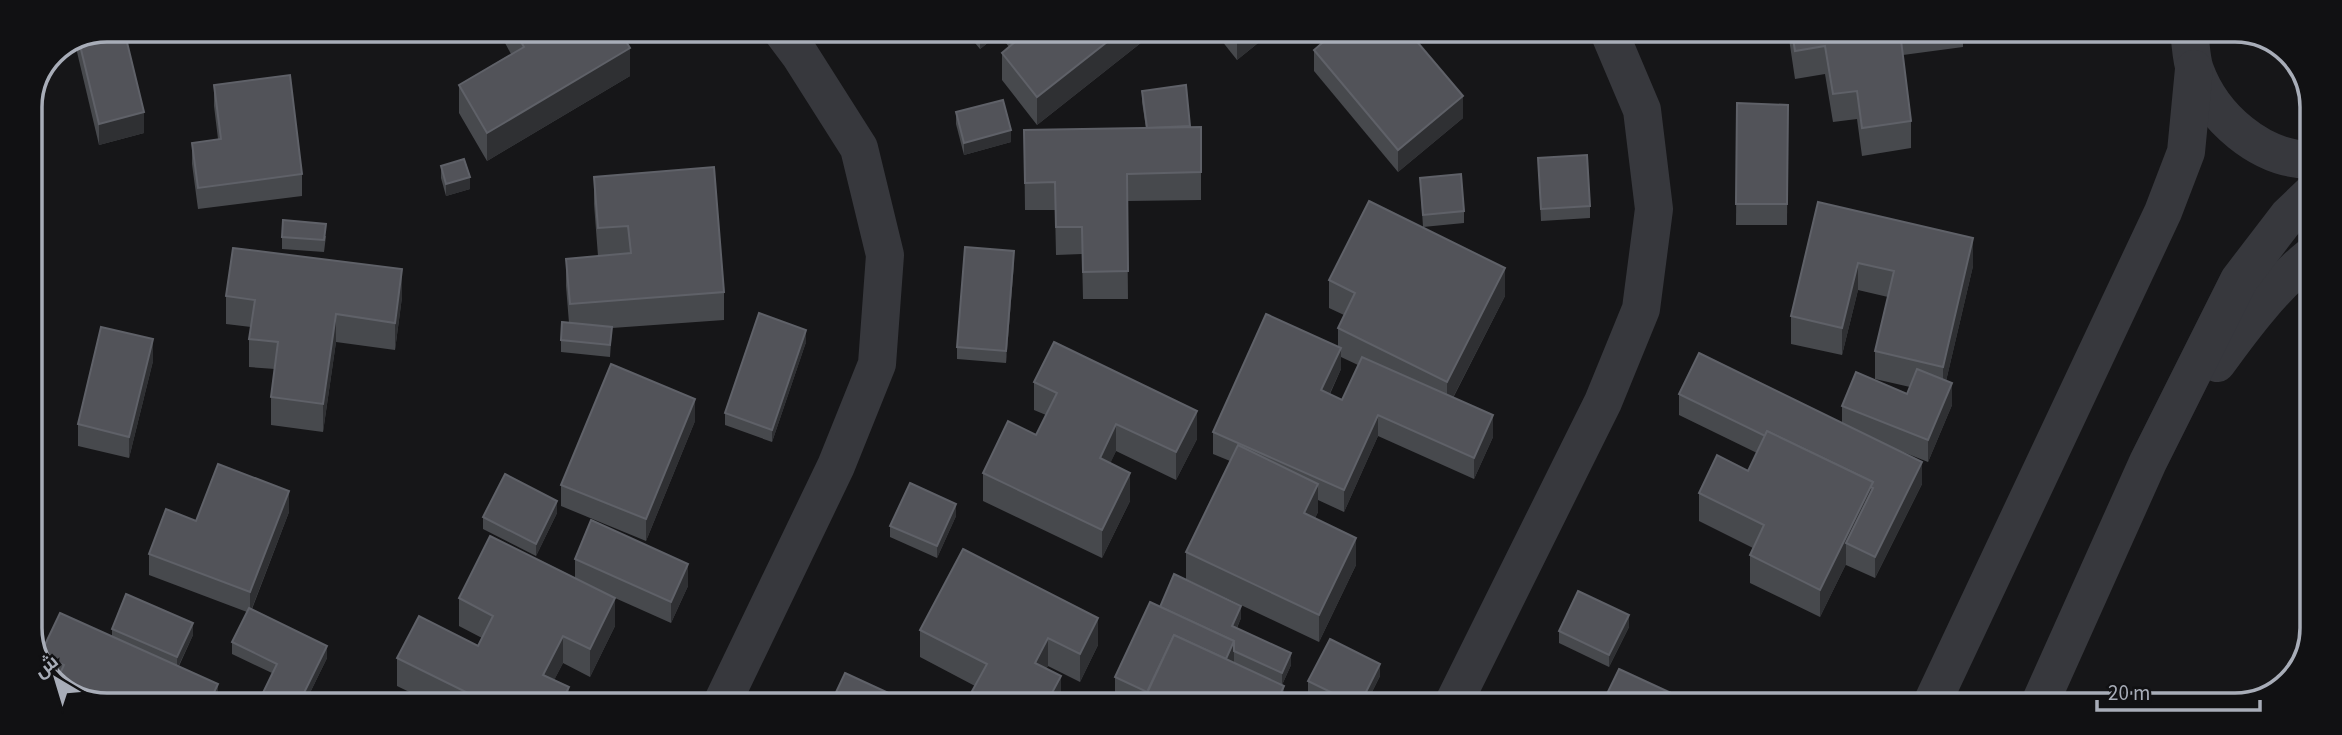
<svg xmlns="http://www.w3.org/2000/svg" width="2342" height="735" font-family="'Source Sans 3',Cairo,sans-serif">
  <rect width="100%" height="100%" fill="#161618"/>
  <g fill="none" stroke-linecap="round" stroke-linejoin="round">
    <!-- minor -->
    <g stroke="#37383d" stroke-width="38">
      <path d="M2189 32C2191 44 2191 59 2195 70 2212 117 2260 160 2312 160"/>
      <path d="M2217 363C2245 324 2274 286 2311 256"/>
      <polyline points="722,703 836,466 877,364 885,255 859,148 800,55 782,31"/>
      <polyline points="1453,704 1603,402 1641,309 1654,209 1642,110 1609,32"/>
      <polyline points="1931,705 2163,212 2186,152 2194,69"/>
      <polyline points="2039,705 2148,462 2239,280 2288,216 2312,193"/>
    </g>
  </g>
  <!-- wall -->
  <g fill="#47494d" fill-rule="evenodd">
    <polygon points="107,30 144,133 99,145 77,52 77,42"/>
    <polygon points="498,30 619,30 630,76 487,161 459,113 459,85 511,54"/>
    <polygon points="887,31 913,31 896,43"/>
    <polygon points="965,31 1142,31 1142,42 1037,125 1002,80 1002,53 1009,47 999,34 980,49"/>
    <polygon points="1214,31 1273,31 1237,60"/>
    <polygon points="1302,31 1321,31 1309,40"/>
    <polygon points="1788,32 1963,32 1963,47 1903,55 1911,121 1911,148 1862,156 1857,119 1833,122 1825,74 1795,79"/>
    <polygon points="1314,50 1463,118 1398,172 1314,71"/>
    <polygon points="214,85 302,174 302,196 198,209 192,164 192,143 218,139 214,106"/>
    <polygon points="1142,91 1190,127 1201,127 1201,200 1127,201 1128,299 1083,299 1082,254 1056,255 1055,210 1025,210 1024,130 1146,128 1142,102"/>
    <polygon points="1737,103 1788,105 1787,225 1736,225"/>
    <polygon points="956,112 1011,142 964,155 956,124"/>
    <polygon points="1538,158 1590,206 1590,218 1541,221"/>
    <polygon points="441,166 470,189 446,196 441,178"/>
    <polygon points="594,177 724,292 724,320 612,328 610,357 561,352 561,340 569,323 566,286 566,259 598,256 594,204"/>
    <polygon points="1420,178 1464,211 1464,223 1423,227"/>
    <polygon points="1818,202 1973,266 1946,381 1952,405 1928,462 1888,446 1922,484 1875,578 1846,565 1846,564 1820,617 1750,583 1750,555 1753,548 1699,521 1699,493 1748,471 1757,453 1679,415 1679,394 1842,423 1842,406 1907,394 1910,387 1875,379 1875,351 1888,297 1858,290 1842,355 1791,344 1791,316"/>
    <polygon points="326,236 324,252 282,249 282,237"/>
    <polygon points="1014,263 1006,363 957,359 957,347"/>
    <path d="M1329 280 1505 296 1453 398 1493 437 1474 479 1378 436 1344 512 1318 500V512L1315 518 1356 565 1319 642 1186 579V552L1230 461 1213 454V432L1338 346V328L1344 315 1329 308ZM1341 357 1358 365 1342 400 1330 394 1341 369Z"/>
    <polygon points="226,296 402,297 395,350 336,342 323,432 271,425 271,397 275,369 249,367 249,339 251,327 226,324"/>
    <polygon points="806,342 772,442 725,425 725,413"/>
    <polygon points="153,361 129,458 78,446 78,424"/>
    <polygon points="1034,382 1197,439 1176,480 1116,451 1110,463 1130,501 1102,558 983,501 983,473 1036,435 1046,415 1034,410"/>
    <polygon points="695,421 646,541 561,506 561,485"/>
    <polygon points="289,512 252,609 327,658 305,703 258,703 272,673 232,654 232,642 247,612 149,575 149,554 196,521"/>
    <polygon points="557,513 536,556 483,529 483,517"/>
    <polygon points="956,516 937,558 890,537 890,526"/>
    <polygon points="963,549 1098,645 1080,682 1048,666 1046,668 1061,676 1061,704 971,704 971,693 975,686 920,657 920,630"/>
    <polygon points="575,559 688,586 671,623 615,598 615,626 590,677 563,663 554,680 569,703 432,703 397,686 397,658 478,646 482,638 459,626 459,598 575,578"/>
    <polygon points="1160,607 1241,618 1237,628 1291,665 1282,685 1284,704 1127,704 1115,699 1115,677"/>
    <polygon points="1629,627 1609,667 1559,643 1559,631"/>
    <polygon points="112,629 193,635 179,666 218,703 87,703 46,675 40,661 40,655 112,636"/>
    <polygon points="1380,676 1366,704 1331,704 1308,693 1308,681"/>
  </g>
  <!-- shaded-wall -->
  <g fill="#2f3033">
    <polygon points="896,31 913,31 896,43"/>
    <polygon points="980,31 999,31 999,34 980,49"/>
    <polygon points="1121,31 1142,31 1142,42 1037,125 1037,97"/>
    <polygon points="1246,31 1273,31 1237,60 1237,39"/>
    <polygon points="1309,31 1321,31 1309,40"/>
    <polygon points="630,48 630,76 487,161 487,133"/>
    <polygon points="1463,96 1463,118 1398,172 1398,150"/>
    <polygon points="144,112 144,133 99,145 99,124"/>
    <polygon points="1011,130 1011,142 964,155 964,143"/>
    <polygon points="470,177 470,189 446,196 446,184"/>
    <polygon points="1973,238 1973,266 1943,394 1943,367"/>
    <polygon points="1014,251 1014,263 1006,363 1006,351"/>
    <polygon points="1858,263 1858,290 1842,355 1842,328"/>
    <polygon points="1505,268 1505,296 1447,409 1447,382"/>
    <polygon points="402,269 402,297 395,350 395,323"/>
    <polygon points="336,314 336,342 323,432 323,404"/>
    <polygon points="806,330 806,342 772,442 772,430"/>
    <polygon points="153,339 153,361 129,458 129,437"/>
    <polygon points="1341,348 1341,369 1321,412 1321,390"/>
    <polygon points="1952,383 1952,405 1928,462 1928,440"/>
    <polygon points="695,399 695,421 646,541 646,519"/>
    <polygon points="1197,411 1197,439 1176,480 1176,452"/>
    <polygon points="1378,415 1378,436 1344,512 1344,490"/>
    <polygon points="1493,415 1493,437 1474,479 1474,458"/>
    <polygon points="1116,424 1116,451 1100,486 1100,458"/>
    <polygon points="1922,462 1922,484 1875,578 1875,557"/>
    <polygon points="1130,473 1130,501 1102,558 1102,530"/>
    <polygon points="1873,482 1873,510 1846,543 1846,564 1820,617 1820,590"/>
    <polygon points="1318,484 1318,512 1304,541 1304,513"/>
    <polygon points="289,491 289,512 250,613 250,592"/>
    <polygon points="557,501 557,513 536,556 536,544"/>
    <polygon points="956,504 956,516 937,558 937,546"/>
    <polygon points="1356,538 1356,565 1319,642 1319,615"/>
    <polygon points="688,564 688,586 671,623 671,602"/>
    <polygon points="615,598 615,626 590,677 590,649"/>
    <polygon points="1241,606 1241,618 1232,638 1232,626"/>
    <polygon points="1629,615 1629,627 1609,667 1609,655"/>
    <polygon points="1098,618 1098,645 1080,682 1080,654"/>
    <polygon points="193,623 193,635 177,669 177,657"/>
    <polygon points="563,636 563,663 543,702 543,675"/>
    <polygon points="1048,638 1048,666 1035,690 1035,663"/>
    <polygon points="1234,641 1234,663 1224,664"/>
    <polygon points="327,646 327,658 305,703 299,703"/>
    <polygon points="1291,653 1291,665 1282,685 1282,673"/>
    <polygon points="1380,664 1380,676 1366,704 1360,704"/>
    <polygon points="1061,676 1061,703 1046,704"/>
    <polygon points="218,684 218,703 209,703"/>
    <polygon points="1284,686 1284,704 1276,704"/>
    <polygon points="569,687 569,703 561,703"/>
  </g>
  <!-- building -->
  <g fill="#525359" stroke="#5f6168" stroke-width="2">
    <polygon points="107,30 124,30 144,112 99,124 79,41"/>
    <polygon points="514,30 619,30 630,48 487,133 459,85 524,47"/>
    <polygon points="1018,31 1121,31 1037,97 1002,53 1022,36"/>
    <polygon points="1231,31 1246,31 1237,39"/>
    <polygon points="1336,31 1408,31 1463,96 1398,150 1314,50"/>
    <polygon points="1792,32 1900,32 1911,121 1862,128 1857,91 1833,94 1825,46 1795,51"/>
    <polygon points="290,75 302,174 198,188 192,143 221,139 214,85"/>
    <polygon points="1186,85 1190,126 1147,128 1142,91"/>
    <polygon points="1003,100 1011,130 964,143 956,112"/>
    <polygon points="1737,103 1788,105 1787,204 1736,204"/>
    <polygon points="1201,127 1201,172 1127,174 1128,271 1083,272 1082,227 1056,227 1055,182 1025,183 1024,130"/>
    <polygon points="1587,155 1590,206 1541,209 1538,158"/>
    <polygon points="464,159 470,177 446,184 441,166"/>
    <polygon points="714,167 724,292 570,304 566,259 631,253 628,226 598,228 594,177"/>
    <polygon points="1461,174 1464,211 1423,215 1420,178"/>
    <polygon points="1369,201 1505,268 1447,382 1338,328 1355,293 1329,280"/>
    <polygon points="1818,202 1973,238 1943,367 1875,351 1894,271 1858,263 1842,328 1791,316"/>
    <polygon points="283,220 326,224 324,240 282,237"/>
    <polygon points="965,247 1014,251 1006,351 957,347"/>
    <polygon points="233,248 402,269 395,323 336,314 323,404 271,397 278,342 249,339 255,300 226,296"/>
    <polygon points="759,313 806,330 772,430 725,413"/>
    <polygon points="1266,314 1341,348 1321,390 1342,400 1362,357 1493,415 1474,458 1378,415 1344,490 1213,432"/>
    <polygon points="562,322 612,327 610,345 561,340"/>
    <polygon points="101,327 153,339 129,437 78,424"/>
    <polygon points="1054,342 1197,411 1176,452 1116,424 1100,458 1130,473 1102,530 983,473 1008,421 1036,435 1057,393 1034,382"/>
    <polygon points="1699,353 1922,462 1875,557 1846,543 1873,488 1870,487 1873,482 1767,431 1765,436 1679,394"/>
    <polygon points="611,364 695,399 646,519 561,485"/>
    <polygon points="1917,369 1952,383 1928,440 1842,406 1856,372 1907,394"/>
    <polygon points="1767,431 1873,482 1820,590 1750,555 1764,525 1699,493 1717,455 1748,471"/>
    <polygon points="1238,445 1318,484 1304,513 1356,538 1319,615 1186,552"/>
    <polygon points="218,464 289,491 250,592 149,554 166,509 196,521"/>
    <polygon points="505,474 557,501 536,544 483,517"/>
    <polygon points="910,483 956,504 937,546 890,526"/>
    <polygon points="591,520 688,564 671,602 575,559"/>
    <polygon points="490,536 615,598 590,649 563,636 543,675 569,687 561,703 488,703 397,658 419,616 478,646 493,616 459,598"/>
    <polygon points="963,549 1098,618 1080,654 1048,638 1035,663 1061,676 1046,704 993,704 971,693 987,664 920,630"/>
    <polygon points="1174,574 1241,606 1232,626 1291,653 1282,673 1234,651 1234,641 1160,607"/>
    <polygon points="1578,591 1629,615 1609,655 1559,631"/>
    <polygon points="126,594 193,623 177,657 112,629"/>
    <polygon points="1150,602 1234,641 1226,659 1174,635 1147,692 1115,677"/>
    <polygon points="249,608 327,646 299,703 258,703 277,664 232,642"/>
    <polygon points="60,613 218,684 209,703 87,703 56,682 64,665 40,655"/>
    <polygon points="1174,635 1284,686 1276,704 1142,704"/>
    <polygon points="1330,639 1380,664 1360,704 1355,704 1308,681"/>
    <polygon points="1619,669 1697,705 1602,704"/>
    <polygon points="845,673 908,702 907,704 831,703"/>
  </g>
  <!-- crop -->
  <path d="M0 0H2342V735H0ZM107 42H2235A65 65 0 0 1 2300 107V628A65 65 0 0 1 2235 693H107A65 65 0 0 1 42 628V107A65 65 0 0 1 107 42Z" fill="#111113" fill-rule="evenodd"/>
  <path fill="none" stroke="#a8adb8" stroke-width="3.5" d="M107 42H2235A65 65 0 0 1 2300 107V628A65 65 0 0 1 2235 693H107A65 65 0 0 1 42 628V107A65 65 0 0 1 107 42Z"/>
  <!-- north arrow -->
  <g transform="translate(56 679) rotate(322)" stroke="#111113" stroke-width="5" paint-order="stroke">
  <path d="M0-5L12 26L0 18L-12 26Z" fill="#a8adb8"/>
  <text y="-10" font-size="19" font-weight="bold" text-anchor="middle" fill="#a8adb8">ش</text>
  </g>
  <!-- scale -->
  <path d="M2097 700v10h163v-10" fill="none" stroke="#a8adb8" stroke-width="3.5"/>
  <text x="2108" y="700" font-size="21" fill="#a8adb8" stroke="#111113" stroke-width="5" paint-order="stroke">20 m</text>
</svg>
